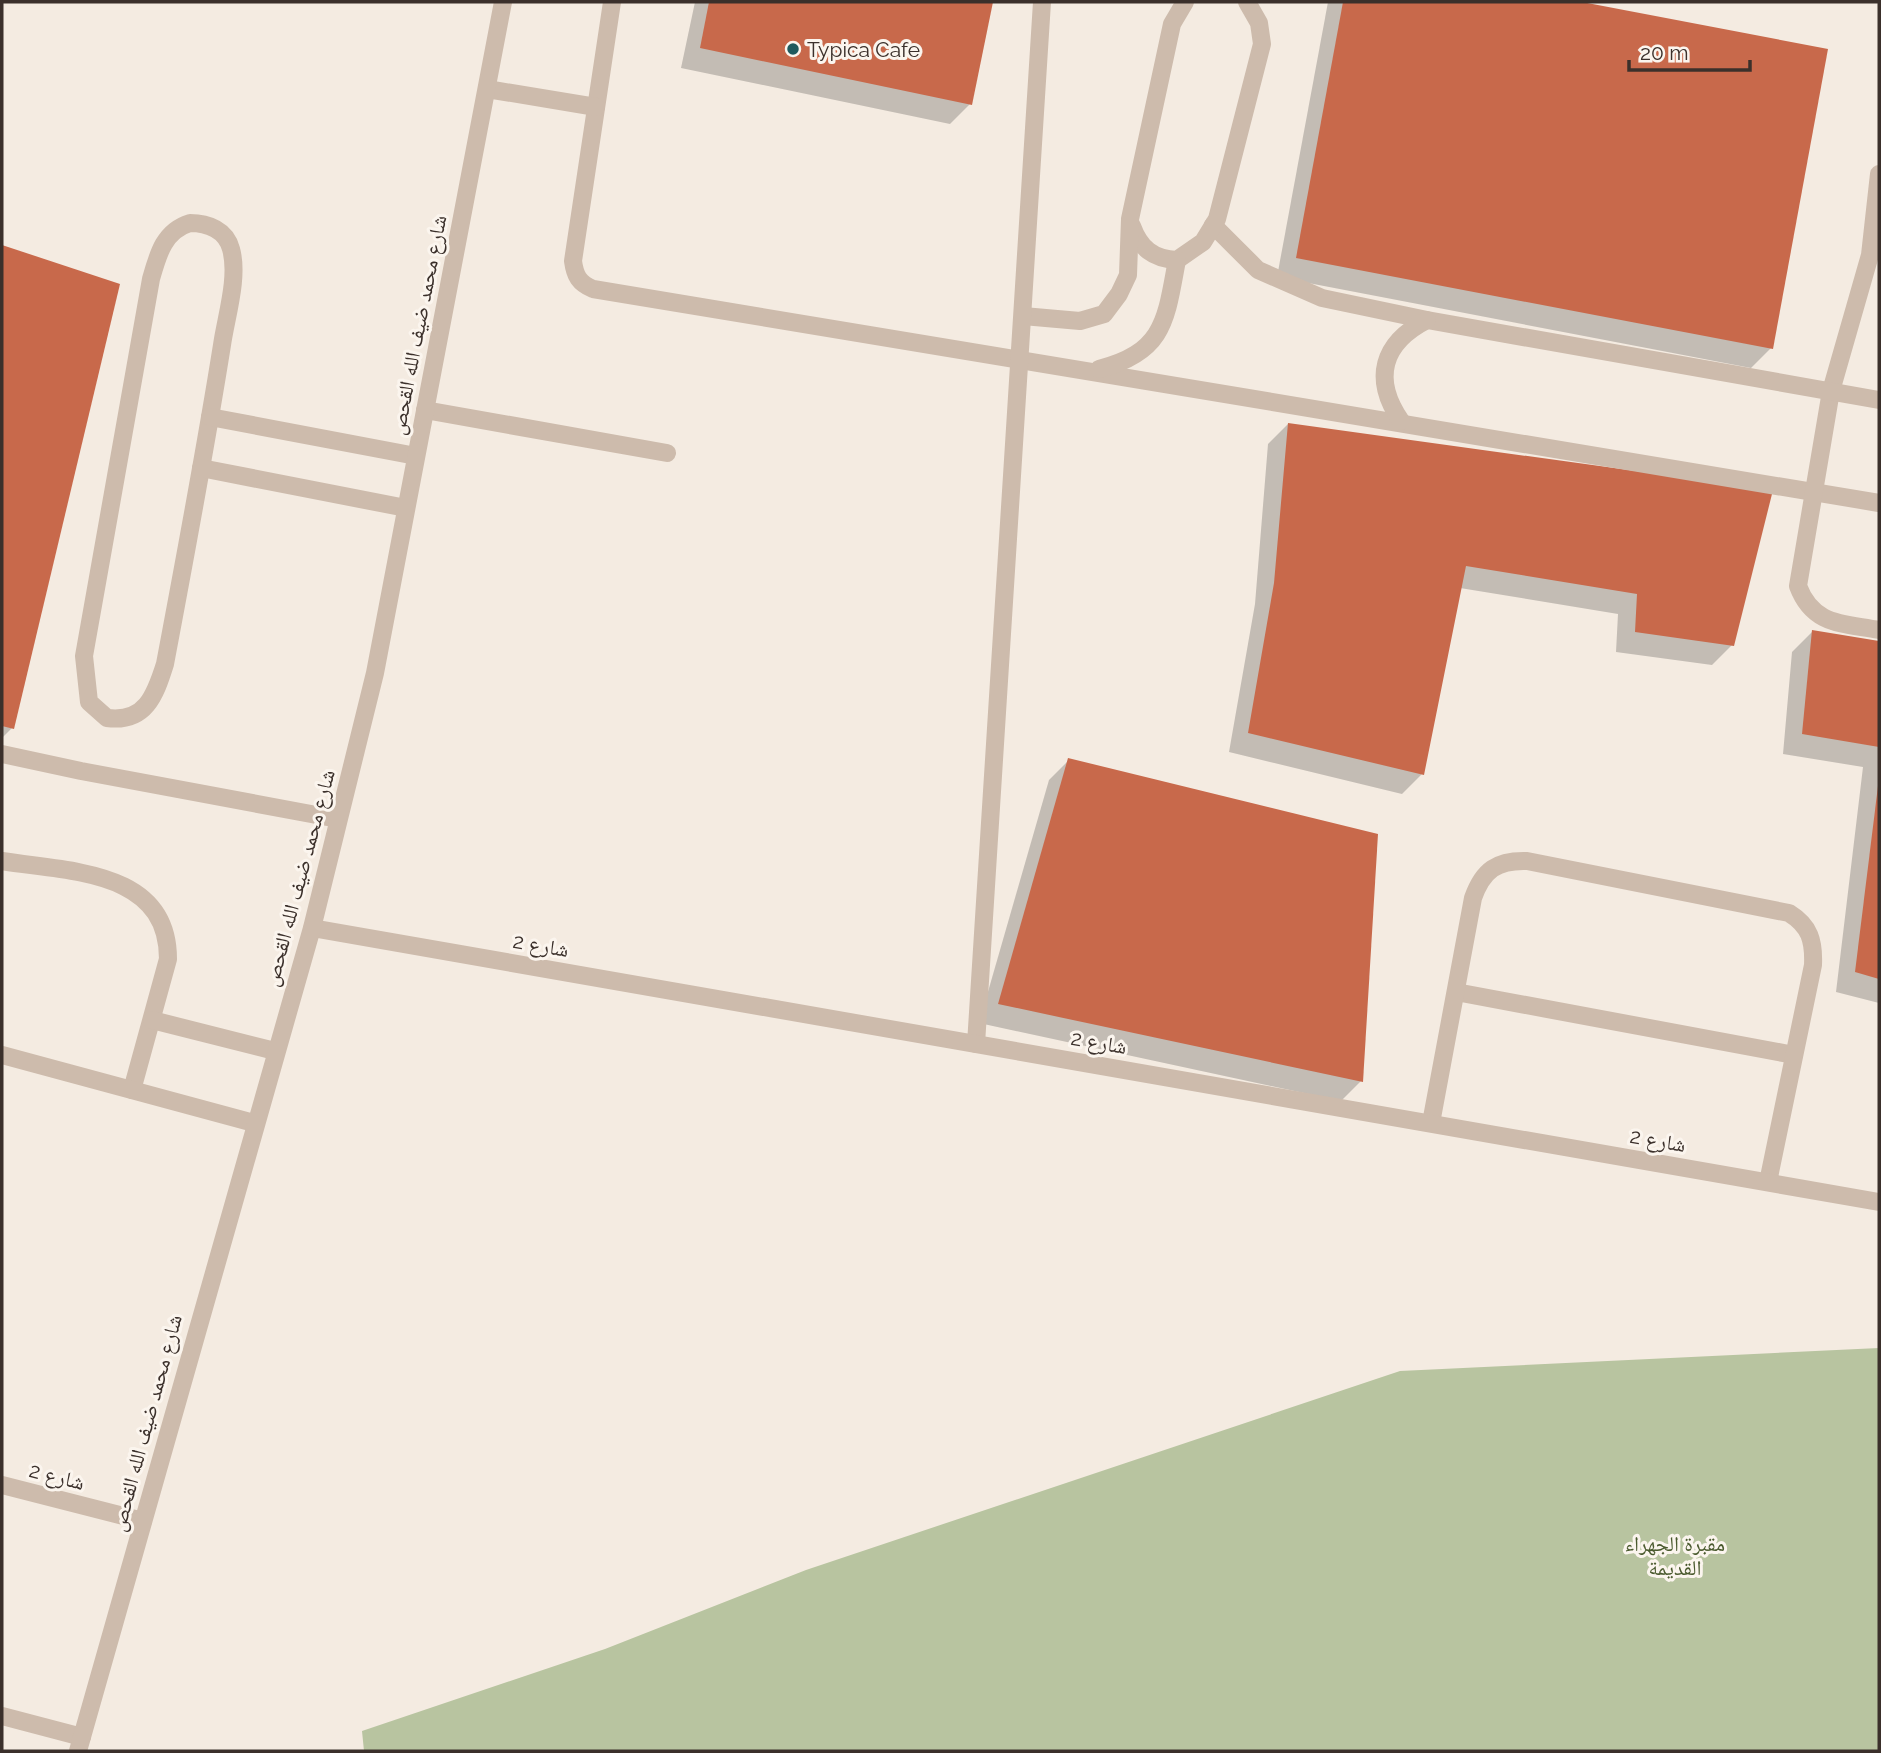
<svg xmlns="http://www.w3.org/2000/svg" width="1881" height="1753" font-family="Raleway,'Noto Naskh Arabic',sans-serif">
  <rect width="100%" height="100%" fill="#f4ebe1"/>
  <!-- green -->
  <polygon fill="#b8c4a0" points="1879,1348 1879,1751 364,1751 362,1731 605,1649 806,1570 1400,1371"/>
  <!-- shadow -->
  <g fill="#0003">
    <polygon points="695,2 991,2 970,104 950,124 681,68"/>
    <polygon points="1328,2 1573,2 1826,50 1771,348 1751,368 1277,277"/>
    <polygon points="2,247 118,285 12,728 2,738"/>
    <polygon points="1288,424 1770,492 1732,645 1712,665 1616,652 1618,614 1460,588 1422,774 1402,794 1229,752 1255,604 1268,444"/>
    <polygon points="1812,632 1879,642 1879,1003 1836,992 1863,767 1783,754 1792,652"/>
    <polygon points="1069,760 1361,1081 1341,1101 979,1023 1049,780"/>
  </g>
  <!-- building -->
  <g fill="#c8694b">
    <polygon points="709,2 993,2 972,105 700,48"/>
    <polygon points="1343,2 1582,2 1828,49 1773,349 1296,258"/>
    <polygon points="2,245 120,284 14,729 2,726"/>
    <polygon points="1288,423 1773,490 1734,646 1635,632 1637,594 1466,566 1424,775 1248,733 1274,583"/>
    <polygon points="1812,630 1879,641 1879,747 1802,734"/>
    <polygon points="1068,758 1378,834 1363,1082 998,1004"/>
    <polygon points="1878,786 1879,786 1879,979 1855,972"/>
  </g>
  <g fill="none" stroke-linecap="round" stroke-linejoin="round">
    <!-- service -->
    <g stroke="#cdbbac" stroke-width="18">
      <path d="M612 2 573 261C575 276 579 283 593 289L1879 503"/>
      <polyline points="487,89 596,107"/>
      <path d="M1879 174 1870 255 1831 391 1798 586C1813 626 1843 623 1879 630"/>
      <path d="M190 223C208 223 226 230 231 249 239 277 226 317 222 345 205 452 185 558 165 664 155 696 145 723 107 718L89 702 84 656 151 279C158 254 164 231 190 223Z"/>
      <polyline points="1213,225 1258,270 1322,298 1427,320 1879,400"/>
      <path d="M1132 226C1140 248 1153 259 1177 260L1203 242 1217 219 1262 44 1259 23 1247 2"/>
      <polyline points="1023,316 1080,321 1104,314 1119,294 1128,275 1130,219 1172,24 1185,2"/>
      <path d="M1099 369C1165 352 1166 319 1177 260"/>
      <polyline points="425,410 667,453"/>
      <polyline points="210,417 416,456"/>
      <path d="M1401 421C1372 379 1382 343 1427 320"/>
      <polyline points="201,468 406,508"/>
      <polyline points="2,754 81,771 338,819"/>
      <path d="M2 861C68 872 168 869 168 959L132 1090"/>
      <polyline points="1456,992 1794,1055"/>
      <polyline points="152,1020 275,1051"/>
      <polyline points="976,1044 1042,2"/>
      <polyline points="2,1055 254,1123"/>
      <path d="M1431 1123 1473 898C1483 870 1497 860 1527 861L1789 913C1810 926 1814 941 1813 965L1768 1182"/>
      <polyline points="2,1716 82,1737"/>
    </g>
    <!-- minor -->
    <g stroke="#cdbbac" stroke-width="18">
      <polyline points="312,928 1879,1202"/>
      <polyline points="2,1485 143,1521"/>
      <polyline points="78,1751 312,928 375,673 503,2"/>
    </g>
  </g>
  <!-- markers -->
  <circle fill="#1f5a5e" stroke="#fbf5ee" stroke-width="2.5" cx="793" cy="49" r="7"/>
  <g text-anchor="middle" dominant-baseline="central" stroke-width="6" stroke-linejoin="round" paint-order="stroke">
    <!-- poi labels -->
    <g font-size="21" fill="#3b302b" stroke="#fbf5ee" text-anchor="start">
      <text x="807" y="49">Typica Cafe</text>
    </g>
    <!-- street labels -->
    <g font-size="21" fill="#3b302b" stroke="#fbf5ee">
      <text transform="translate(418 325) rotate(-79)">شارع محمد ضيف الله القحص</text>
      <text transform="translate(299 878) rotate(-75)">شارع محمد ضيف الله القحص</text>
      <text transform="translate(541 945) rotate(10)">شارع 2</text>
      <text transform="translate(1099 1042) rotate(10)">شارع 2</text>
      <text transform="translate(1658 1140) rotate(10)">شارع 2</text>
      <text transform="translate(146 1423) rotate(-75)">شارع محمد ضيف الله القحص</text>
      <text transform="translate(57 1476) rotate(14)">شارع 2</text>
    </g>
    <!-- park labels -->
    <g font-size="21" fill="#4a5a2e" stroke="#fbf5ee">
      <text x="1675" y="1543">مقبرة الجهراء<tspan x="1675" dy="24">القديمة</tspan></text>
    </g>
  </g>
  <!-- border -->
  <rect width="1881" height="1753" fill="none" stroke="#3b302b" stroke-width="7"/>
  <!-- scale -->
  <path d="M1629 60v10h121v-10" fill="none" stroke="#3b302b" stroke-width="3.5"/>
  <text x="1640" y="60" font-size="21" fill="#3b302b" stroke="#fbf5ee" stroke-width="5" paint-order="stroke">20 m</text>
</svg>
